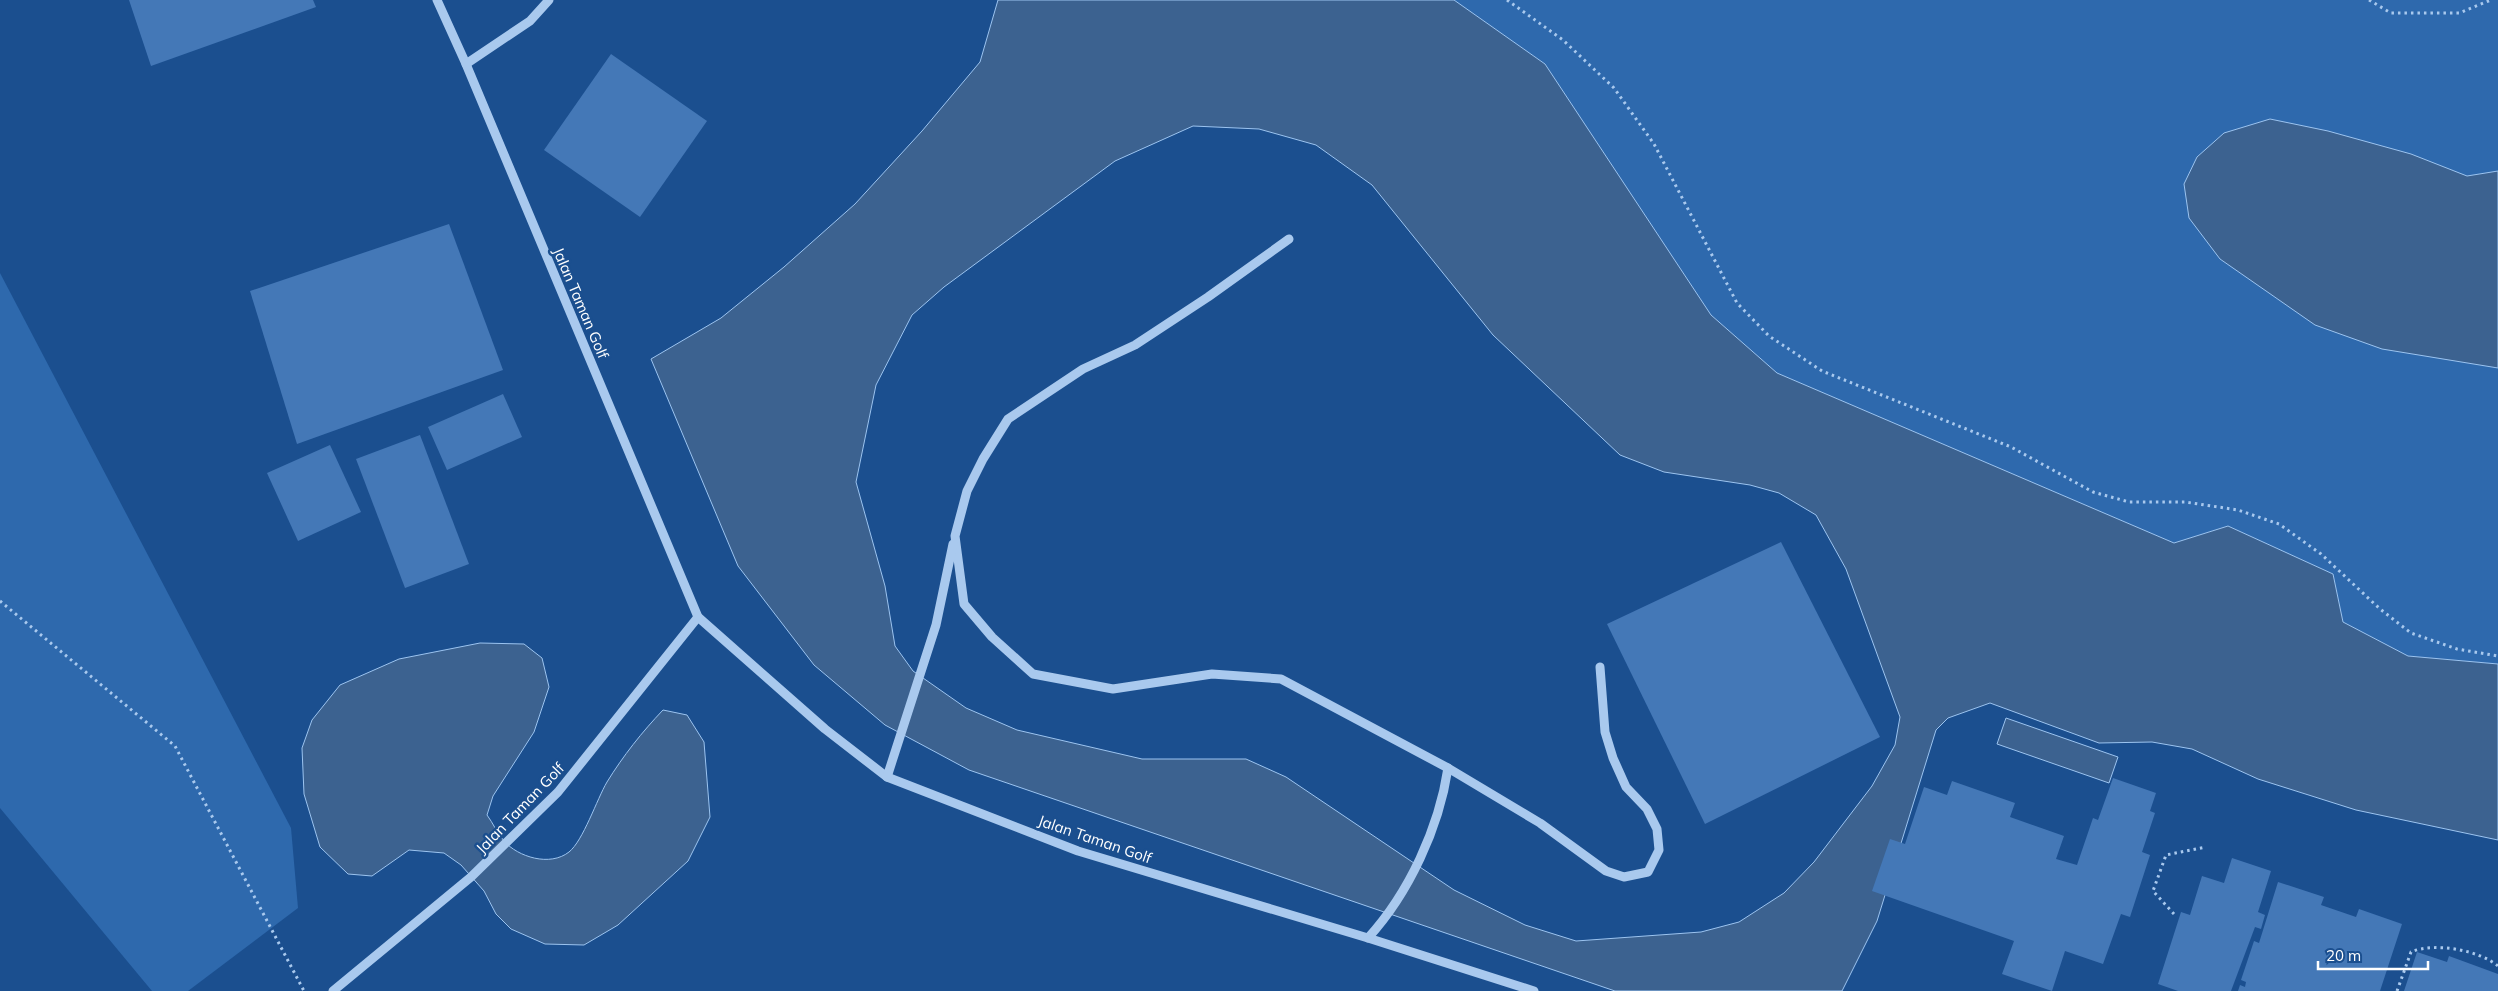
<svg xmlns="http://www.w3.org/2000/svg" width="2498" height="991" font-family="Mulish,sans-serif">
  <rect width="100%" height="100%" fill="#1b4f8f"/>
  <!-- green -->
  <g fill="#2e69ad">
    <polygon points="1454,0 2498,0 2498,664 2408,656 2343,622 2333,574 2228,526 2174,543 1777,373 1711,315 1545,64"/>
    <polygon points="0,273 291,828 298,908 188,991 152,991 0,808"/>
  </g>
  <!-- water -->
  <g fill="#3c6290" stroke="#9cc4f0" fill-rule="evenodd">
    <path d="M998 0H1454L1545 64 1711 315 1777 373 2174 543 2228 526 2333 574 2343 622 2408 656 2498 664V840L2356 810 2258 779 2192 749 2152 742 2099 743 1990 703 1948 718 1936 730 1877 921 1842 991H1615L969 770 885 725 814 665 738 566 651 359 721 318 784 267 855 204 922 131 980 62ZM1193 126 1259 129 1316 145 1372 185 1493 335 1620 455 1664 472 1750 485 1779 493 1816 515 1846 569 1900 717 1895 745 1872 786 1814 862 1784 893 1739 922 1701 932 1576 941 1525 925 1454 890 1286 777 1246 759H1142L1017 730 966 708 913 671 895 646 885 586 856 482 876 385 912 315 944 287 1115 161Z"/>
    <polygon points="2270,119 2328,131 2411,154 2467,176 2498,171 2498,368 2382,349 2315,325 2220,259 2189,218 2184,184 2197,157 2224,133"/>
    <path d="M480 643 524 644 542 658 549 687 534 732 493 796 487 815C493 823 497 833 504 841 518 857 550 867 569 852 583 841 597 799 607 782 623 756 642 732 663 710L687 715 704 742 710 817 688 861 618 925 584 945 545 944 511 929 496 914 484 891 461 865 444 853 409 850 372 876 348 874 320 847 304 794 302 748 312 720 340 685 399 659Z"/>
    <polygon points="2006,718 2118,757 2109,783 1997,744"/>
  </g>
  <!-- building -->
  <g fill="#4478b7">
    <polygon points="129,0 313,0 316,7 151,66"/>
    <polygon points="611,54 707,121 640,217 544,150"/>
    <polygon points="449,224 503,370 297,444 250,291"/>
    <polygon points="503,394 522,437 447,470 428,427"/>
    <polygon points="420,435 469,564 405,588 356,459"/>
    <polygon points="330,445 361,512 298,541 267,473"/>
    <polygon points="1781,542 1880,737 1705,824 1607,624"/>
    <polygon points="2113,778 2156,793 2150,811 2155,813 2142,852 2150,855 2130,917 2121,914 2103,964 2065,951 2052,991 2002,974 2014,941 1872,891 1890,839 1905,844 1924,787 1947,795 1952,781 2015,803 2010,817 2064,836 2056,859 2077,865 2093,818 2098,820"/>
    <polygon points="2232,858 2271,871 2258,912 2265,915 2261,929 2255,927 2231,991 2178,991 2158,984 2181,912 2190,915 2202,876 2224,883"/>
    <polygon points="2278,882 2324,897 2321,905 2356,917 2359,909 2402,924 2380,991 2238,991 2240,985 2245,987 2246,982 2241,980 2254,941 2259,943"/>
    <polygon points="2417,952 2447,962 2449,956 2498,974 2498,991 2404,991"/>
  </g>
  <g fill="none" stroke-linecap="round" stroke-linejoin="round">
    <!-- path -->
    <g stroke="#a9c9ee" stroke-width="3" stroke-dasharray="2.5 4" stroke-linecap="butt">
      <polyline points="1507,0 1563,40 1614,88 1654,144 1737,303 1769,336 1822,371 2011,447 2093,492 2129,502 2185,502 2238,510 2279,524 2321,554 2380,609 2411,633 2457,649 2498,656"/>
      <polyline points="2369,0 2391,13 2459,13 2491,0"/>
      <polyline points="0,601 175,746 304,991"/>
      <polyline points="2174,914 2153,891 2166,855 2206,847"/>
      <path d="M2397 991 2411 952C2434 942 2479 950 2498 966"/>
    </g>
    <!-- minor -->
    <g stroke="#a9c9ee" stroke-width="9">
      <polyline points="437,0 466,64 698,617 825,729 887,777 1078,851 1368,938 1534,991"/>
      <polyline points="466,64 530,21 549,0"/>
      <path d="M1289 239 1208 297 1135 345 1083 369 1008 419 983 459 967 491 955 536 964 604 992 637 1033 674 1113 689 1212 674 1281 679 1448 768C1439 828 1409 893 1368 938"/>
      <polyline points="1448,768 1540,823 1606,871 1624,877 1648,872 1659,850 1657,829 1647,809 1626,787 1613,758 1605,732 1600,667"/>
      <polyline points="887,777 936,625 953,544"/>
      <polyline points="333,991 471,877 558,792 698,617"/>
    </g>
  </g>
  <g text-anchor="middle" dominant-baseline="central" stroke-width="5" stroke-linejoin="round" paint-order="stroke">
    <!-- street labels -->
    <g font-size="15" fill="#fff" stroke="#1b4f8f">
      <text transform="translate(581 303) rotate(67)">Jalan Taman Golf</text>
      <text transform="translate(520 808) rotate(-46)">Jalan Taman Golf</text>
      <text transform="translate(1095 839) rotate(19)">Jalan Taman Golf</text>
    </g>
  </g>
  <!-- scale -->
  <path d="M2318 961v8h110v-8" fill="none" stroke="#ffffff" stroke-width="2.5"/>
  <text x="2326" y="961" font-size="15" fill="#ffffff" stroke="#1b4f8f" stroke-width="4" paint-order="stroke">20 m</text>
</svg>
